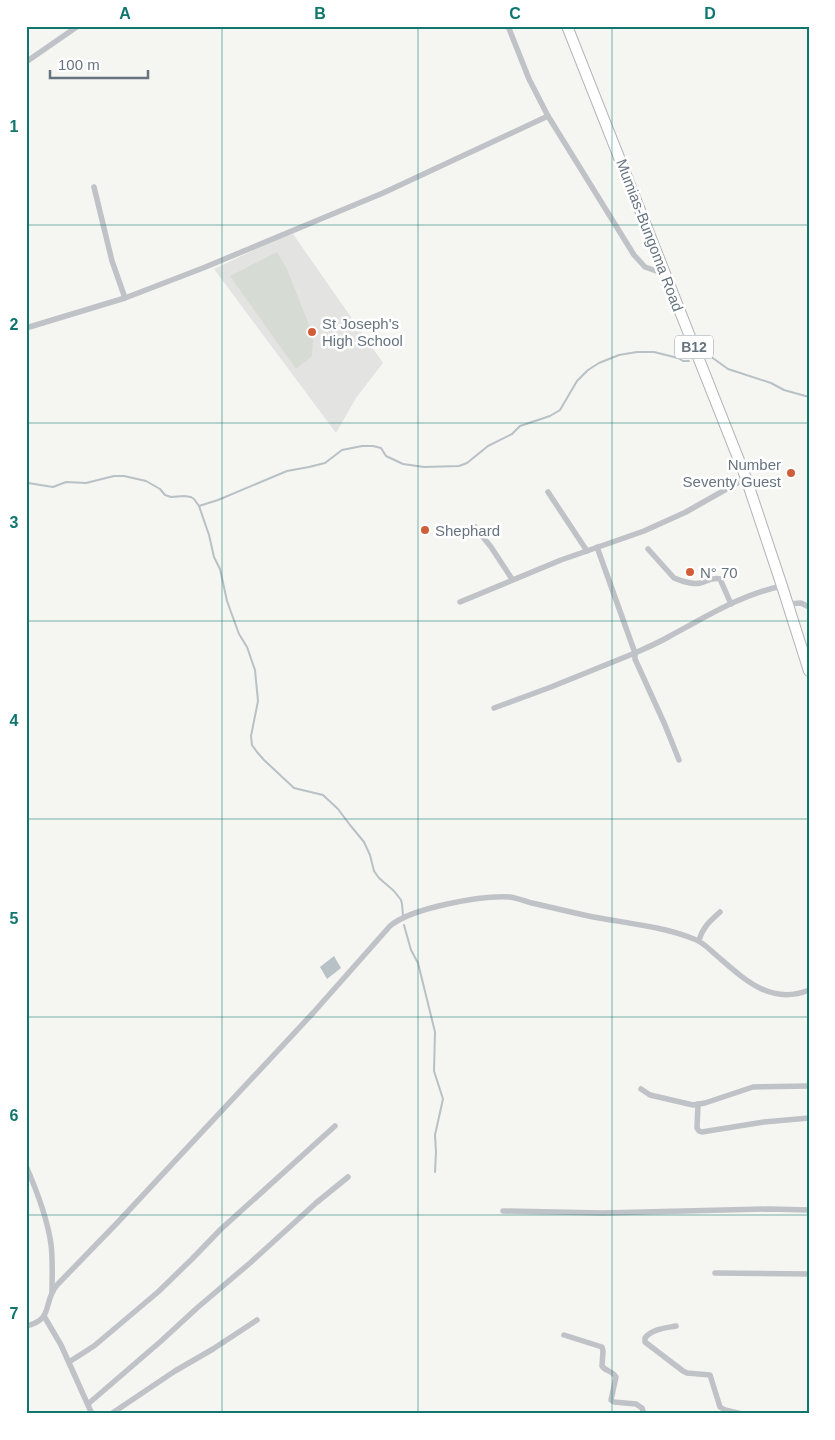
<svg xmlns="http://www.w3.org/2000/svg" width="835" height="1440" font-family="Helvetica,sans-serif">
  <rect width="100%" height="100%" fill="#f5f5f2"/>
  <!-- built -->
  <polygon fill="#e3e4e2" points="293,234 383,363 356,398 336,433 214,269 275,240"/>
  <!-- green -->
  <polygon fill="#d6dbd4" points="277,252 287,269 309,325 313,341 312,356 296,369 230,276"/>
  <!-- water -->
  <polygon fill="#b8c1c5" points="334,956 341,968 327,979 320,967"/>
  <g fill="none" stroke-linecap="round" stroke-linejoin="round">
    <!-- stream -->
    <g stroke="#b8c1c5" stroke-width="2">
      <polyline points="707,356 710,356 728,369 771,383 784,390 809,397"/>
      <polyline points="26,482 28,483 53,487 66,482 86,483 114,476 124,476 146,481 160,489 165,495 171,497 184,496 191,497 194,499 199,506 209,535 214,557 220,569 227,601 239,634 247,647 255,670 258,701 251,736 252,745 257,752 264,760 294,788 323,795 338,809 350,825 364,842 370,855 374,871 379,878 394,891 401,900 402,904 403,915"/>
      <polyline points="199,506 218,500 287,471 309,467 325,463 342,450 362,446 373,446 381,448 386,456 403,464 424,467 459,466 467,463 488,446 512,434 520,426 550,416 560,410 577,381 588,370 599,363 619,355 637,352 654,352 678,358 683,361 689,361"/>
      <polyline points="404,925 411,950 418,963 435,1032 434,1071 443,1099 435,1135 436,1152 435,1172"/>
    </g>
    <!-- trunk casing -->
    <g stroke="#b2b5b8" stroke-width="12">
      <polyline id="trunk" points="567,26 746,478 782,586 809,671"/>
    </g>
    <!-- minor -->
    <g stroke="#bfc2c6" stroke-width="5.5">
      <polyline points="508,26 529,79 548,116 634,255 645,267 665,274"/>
      <polyline points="26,62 78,26"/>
      <polyline points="94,187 112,261 125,298"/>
      <polyline points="26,328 125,298 203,268 383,193 548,116"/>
      <polyline points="548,492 587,551"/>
      <polyline points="475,527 491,547 512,579"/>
      <path d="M597 547 635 653C646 648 658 643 670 636 706 617 742 594 782 586"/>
      <path d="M648 549 674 578C682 581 691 585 700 583 707 581 713 577 720 579L731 604"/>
      <polyline points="460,602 561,560 644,531 686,512 746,478"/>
      <polyline points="788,604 801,603 809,607"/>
      <polyline points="494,708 551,687 635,653 635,659 665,725 679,760"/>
      <path d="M699 941C702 928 710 921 720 912"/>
      <polyline points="641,1089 650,1095 693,1105 705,1103 753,1087 809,1086"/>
      <polyline points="698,1104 697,1128 699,1131 702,1132 764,1122 809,1118"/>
      <path d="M26 1166C37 1191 47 1217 51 1244 53 1260 52 1276 52 1292"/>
      <polyline points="503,1211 603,1213 769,1209 809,1210"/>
      <polyline points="715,1273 809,1274"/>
      <polyline points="44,1316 61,1345 92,1414"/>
      <path d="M26 1326C55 1319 42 1303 57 1285L118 1222 313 1013 390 926C411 908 482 895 510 897 517 898 525 901 532 903 549 907 566 911 584 915 621 923 659 925 694 939 703 942 709 949 716 955 743 978 770 1006 809 990"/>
      <path d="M676 1326C666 1328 652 1329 645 1338V1342L683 1371 687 1373 710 1375 720 1407 725 1410 742 1414"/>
      <path d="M564 1335 602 1347 603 1351 602 1366C605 1371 613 1371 616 1377L611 1400 614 1402 636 1404 642 1408 644 1414"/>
      <polyline points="69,1362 94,1346 158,1292 192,1259 221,1229 335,1126"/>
      <polyline points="88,1404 160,1342 197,1308 250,1263 316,1203 348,1177"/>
      <polyline points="111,1414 175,1371 213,1349 257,1320"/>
    </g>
    <!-- trunk -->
    <use href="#trunk" stroke="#fff" stroke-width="10"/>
  </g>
  <!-- grid -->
  <path fill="none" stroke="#0f766e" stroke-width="1" stroke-opacity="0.55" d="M222 26V1414M418 26V1414M612 26V1414M26 225H809M26 423H809M26 621H809M26 819H809M26 1017H809M26 1215H809"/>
  <!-- markers -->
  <g fill="#d05e38" stroke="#fff" stroke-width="2">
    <circle cx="312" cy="332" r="5"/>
    <circle cx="791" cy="473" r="5"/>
    <circle cx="425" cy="530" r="5"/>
    <circle cx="690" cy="572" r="5"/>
  </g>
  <g text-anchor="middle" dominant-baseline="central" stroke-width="5" stroke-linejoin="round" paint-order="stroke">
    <!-- shield labels -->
    <rect fill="#fff" stroke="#959ea6" stroke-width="1" x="675" y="335.5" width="38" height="23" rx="4"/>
    <g font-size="14" font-weight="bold" fill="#677480">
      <text x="694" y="347">B12</text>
    </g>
    <!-- street labels -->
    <g font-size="15" fill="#677480" stroke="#fff">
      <text transform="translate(650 235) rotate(69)">Mumias-Bungoma Road</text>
    </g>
    <!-- poi labels -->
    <g font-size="15" fill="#677480" stroke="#fff" text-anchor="start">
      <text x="322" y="323">St Joseph's<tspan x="322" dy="17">High School</tspan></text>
      <text x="781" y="464" text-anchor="end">Number<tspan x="781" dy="17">Seventy Guest</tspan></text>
      <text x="435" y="530">Shephard</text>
      <text x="700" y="572">N° 70</text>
    </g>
  </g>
  <!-- border -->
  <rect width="835" height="1440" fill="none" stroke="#ffffff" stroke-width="55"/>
  <!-- scale -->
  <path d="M50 70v8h98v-8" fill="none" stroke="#677480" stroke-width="2.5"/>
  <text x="58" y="70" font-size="15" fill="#677480" stroke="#ffffff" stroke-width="4" paint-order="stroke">100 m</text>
  <rect x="28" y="28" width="780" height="1384" fill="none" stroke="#0f766e" stroke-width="2"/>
  <g font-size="16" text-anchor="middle" font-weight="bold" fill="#0f766e">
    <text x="125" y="19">A</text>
    <text x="320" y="19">B</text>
    <text x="515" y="19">C</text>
    <text x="710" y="19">D</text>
    <text x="14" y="132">1</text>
    <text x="14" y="330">2</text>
    <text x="14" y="528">3</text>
    <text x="14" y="726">4</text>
    <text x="14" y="924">5</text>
    <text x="14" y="1121">6</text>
    <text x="14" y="1319">7</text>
  </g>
</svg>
